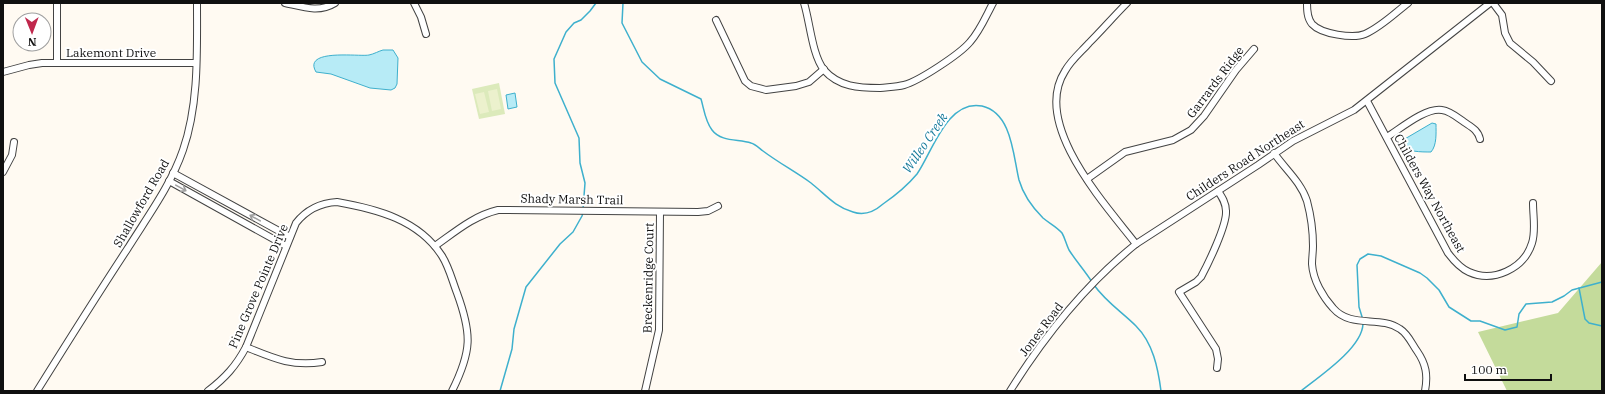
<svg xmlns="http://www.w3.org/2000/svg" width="1605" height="394" font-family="'IBM Plex Serif',serif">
  <rect width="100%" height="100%" fill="#fffaf2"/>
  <!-- green -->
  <polygon fill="#dceabb" points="499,83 505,114 479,119 472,89"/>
  <!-- forest -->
  <polygon fill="#c4db9b" points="1602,262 1602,391 1507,391 1478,332 1558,313"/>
  <!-- pitch -->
  <g fill="#ecf1cd">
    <polygon points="497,89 501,109 492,111 488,91"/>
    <polygon points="484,92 489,112 480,114 475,94"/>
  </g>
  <!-- water -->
  <g fill="#b7ebf6" stroke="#3eb0cd">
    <path d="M383 50H393L398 58 397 84 395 88 391 90 370 88 331 74 316 72C302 48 360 57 369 55 374 54 379 51 383 50Z"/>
    <polygon points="515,93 517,107 508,109 506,95"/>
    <path d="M1432 123 1436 124C1436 133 1437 145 1431 152 1421 152 1407 152 1399 145L1403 140Z"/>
  </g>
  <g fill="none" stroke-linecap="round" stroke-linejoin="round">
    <!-- stream -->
    <g stroke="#3eb0cd" stroke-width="1.5">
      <path d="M623 3 622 23 642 62 660 79 701 99C704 109 705 121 712 130 721 142 738 139 751 143 755 144 759 148 763 151 779 163 796 172 811 183 825 194 835 207 853 212 864 216 875 211 883 204 896 195 907 186 917 174 932 153 947 99 982 106 1012 113 1013 155 1019 180 1023 194 1033 208 1043 218 1049 223 1057 227 1062 233 1065 238 1066 244 1069 250 1076 261 1085 271 1092 282"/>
      <polyline points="583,209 585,183 580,163 579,138 555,83 554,59 566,32 574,23 581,20 590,11 596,3"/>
      <path d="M1094 285C1106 302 1122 312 1136 326 1153 343 1158 368 1161 391"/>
      <polyline points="1579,288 1585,319 1589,323 1602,326"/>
      <polyline points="1363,320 1359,307 1357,265 1360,259 1368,254 1381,256 1420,273 1427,278 1439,290 1449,307 1471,321 1480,321 1505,330 1517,327 1519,314 1526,304 1552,302 1564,296 1572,290 1602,282"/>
      <polyline points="500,391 512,349 514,329 526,287 560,244 573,232 582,216 583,212"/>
      <path d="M1301 391C1320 376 1362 348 1363 324"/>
    </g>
    <!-- minor casing -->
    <g stroke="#434343" stroke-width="8">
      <g id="minor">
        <polyline points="57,3 57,63"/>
        <path d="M285 3C303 7 319 13 335 3"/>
        <polyline points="414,3 421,17 426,34"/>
        <path d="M804 3C810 22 812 55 824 70 839 87 859 88 880 88 888 87 896 87 904 85 919 81 960 54 970 42 980 31 986 16 993 3"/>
        <path d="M1127 3C1114 16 1102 30 1089 43 1081 52 1071 60 1065 71 1031 124 1105 204 1136 244"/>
        <path d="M1307 3C1307 10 1307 18 1312 24 1321 34 1353 39 1365 34 1381 27 1395 13 1408 3"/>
        <polyline points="1493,3 1502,15 1505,33 1510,43 1533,62 1551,81"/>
        <polyline points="716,20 745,81 751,86 766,90 796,86 809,82 824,69"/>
        <polyline points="3,72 29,65 42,63 196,63"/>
        <path d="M1367 101 1448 253C1454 261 1460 268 1469 272 1493 283 1524 269 1532 243 1536 231 1533 216 1533 203"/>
        <path d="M1387 137C1400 129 1426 107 1442 110 1450 111 1457 117 1464 122 1471 127 1478 130 1480 139"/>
        <path d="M1274 153C1285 169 1301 182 1307 201 1311 216 1313 231 1313 246 1313 252 1312 258 1312 264 1313 280 1323 297 1333 308 1351 329 1380 315 1400 329 1408 334 1412 344 1417 351 1426 364 1428 375 1425 391"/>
        <polyline points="3,172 12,155 14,142"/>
        <polyline points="173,173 290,237"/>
        <polyline points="1087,179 1125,152 1173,140 1191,130 1204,116 1236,70 1254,49"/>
        <polyline points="169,181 286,246"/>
        <path d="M435 246C455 232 473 216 498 210L698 212 708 211 718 206"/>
        <path d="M246 347C273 358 292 367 322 362"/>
        <path d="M1217 368 1218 359 1216 349 1179 292 1196 282 1201 277C1208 264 1227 225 1226 211 1226 203 1222 197 1218 191"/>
        <path d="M37 391C67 343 97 295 128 248 148 216 171 185 183 150 199 104 197 51 197 3"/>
        <path d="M208 391C225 378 236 366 246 347L296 223C307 209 320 203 337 202 377 209 419 220 442 256 449 267 452 280 457 293 472 334 472 351 452 391"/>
        <polyline points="645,391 659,330 660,212"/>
        <path d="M1010 391C1045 335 1085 285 1136 244L1258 165 1293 141 1354 110 1490 3"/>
      </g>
    </g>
    <!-- minor -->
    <use href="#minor" stroke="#fff" stroke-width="6"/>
  </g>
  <!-- one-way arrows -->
  <defs><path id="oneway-shaft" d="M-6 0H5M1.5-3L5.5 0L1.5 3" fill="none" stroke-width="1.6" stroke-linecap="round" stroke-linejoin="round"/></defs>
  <g stroke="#9f9f9f">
    <use href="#oneway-shaft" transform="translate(181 188) rotate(29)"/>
    <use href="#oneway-shaft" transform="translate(255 218) rotate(-151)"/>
  </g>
  <g text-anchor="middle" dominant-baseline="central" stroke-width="4" stroke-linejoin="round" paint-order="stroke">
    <!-- street labels -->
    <g font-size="12" fill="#101010" stroke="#fff">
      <text x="111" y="52">Lakemont Drive</text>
      <text transform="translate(1215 82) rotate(-53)">Garrards Ridge</text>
      <text transform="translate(1245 160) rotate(-33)">Childers Road Northeast</text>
      <text transform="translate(1430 193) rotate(61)">Childers Way Northeast</text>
      <text transform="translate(572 199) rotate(1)">Shady Marsh Trail</text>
      <text transform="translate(141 203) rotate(-60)">Shallowford Road</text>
      <text transform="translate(648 278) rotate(-89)">Breckenridge Court</text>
      <text transform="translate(258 286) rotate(-67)">Pine Grove Pointe Drive</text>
      <text transform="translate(1041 329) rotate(-53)">Jones Road</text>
    </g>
    <!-- water labels -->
    <g font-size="13" font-style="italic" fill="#187b9b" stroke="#fff">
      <text transform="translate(925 143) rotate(-56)">Willeo Creek</text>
    </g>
  </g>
  <!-- border -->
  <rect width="1605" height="394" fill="none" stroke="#101010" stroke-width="8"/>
  <!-- north arrow -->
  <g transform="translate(32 32) rotate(179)"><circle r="19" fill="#ffffff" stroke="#9f9f9f"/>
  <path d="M0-3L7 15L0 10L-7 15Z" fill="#c0274c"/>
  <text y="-6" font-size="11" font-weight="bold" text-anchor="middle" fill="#101010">N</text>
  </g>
  <!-- scale -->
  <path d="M1465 374v6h86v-6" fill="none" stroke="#101010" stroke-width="2"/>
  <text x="1471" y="374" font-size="12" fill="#101010" stroke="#ffffff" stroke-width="3" paint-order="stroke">100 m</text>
</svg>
